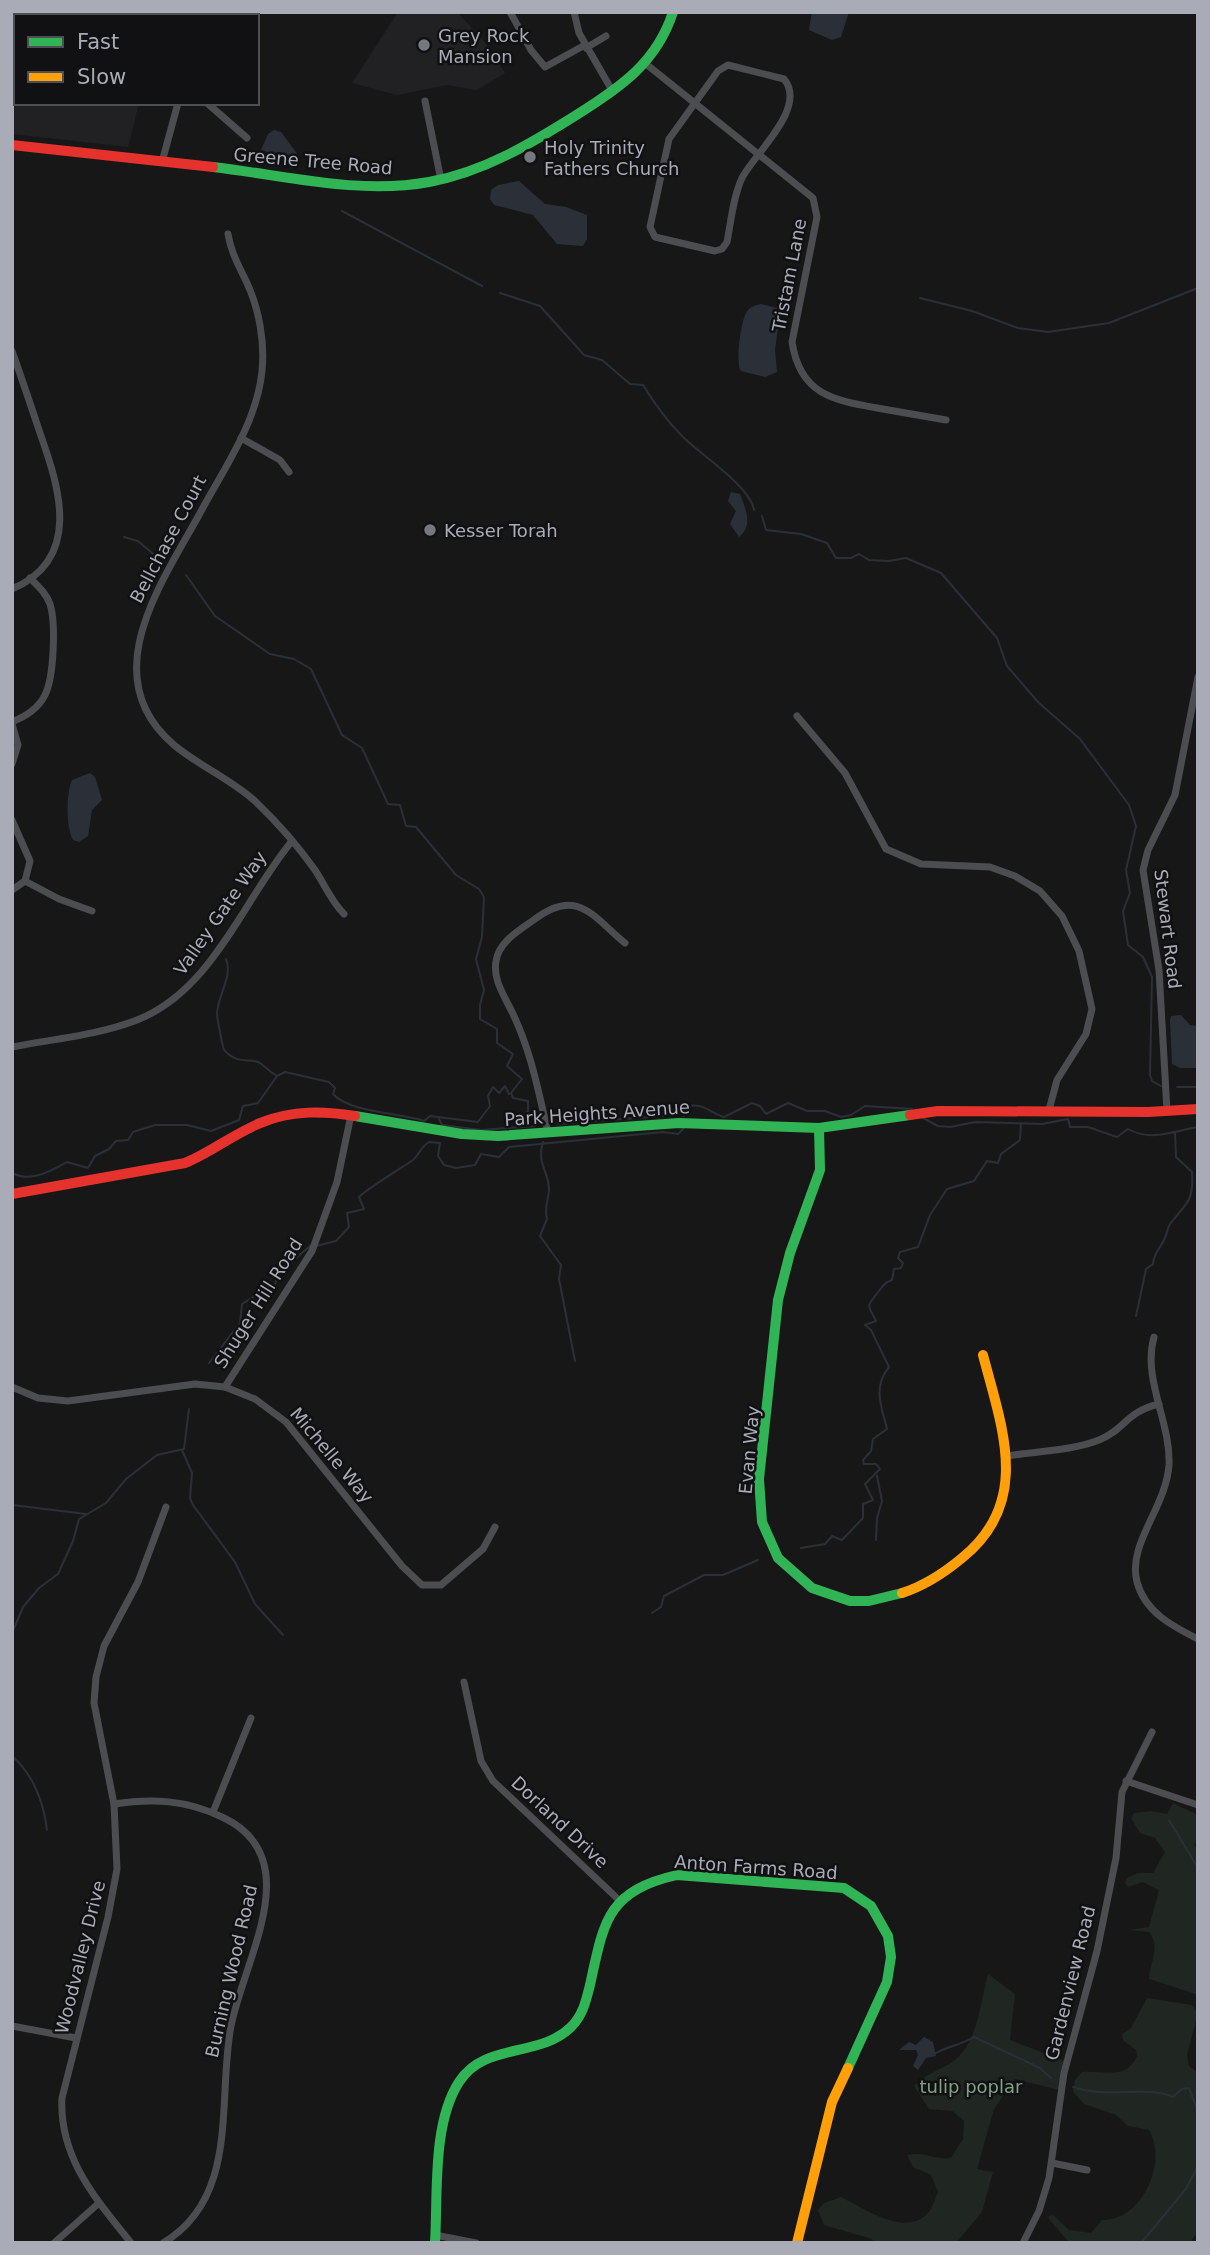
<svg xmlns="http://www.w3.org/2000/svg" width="1210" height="2255" font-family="'DejaVu Sans',sans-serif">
  <rect width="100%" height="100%" fill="#171717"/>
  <!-- built -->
  <g fill="#212123">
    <polygon points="12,12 122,12 124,16 16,16 16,103 139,103 128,147 12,134"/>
    <polygon points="398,12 457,12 484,41 505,73 477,90 448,85 397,95 352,83"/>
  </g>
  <!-- green -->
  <g fill="#202621">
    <path d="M1173 1803 1198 1815V1841L1194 1844 1198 1851V1995L1149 1979C1150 1962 1161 1947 1149 1932L1128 1930 1149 1927 1159 1890 1143 1882 1128 1887 1125 1883 1127 1878 1138 1873H1153L1165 1852 1155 1838 1140 1833 1131 1818 1134 1813 1151 1811 1167 1814Z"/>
    <path d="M988 1974 1015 1994 1010 2040 1067 2062 1059 2090 1015 2079 994 2109 977 2169 993 2172 982 2212 956 2243H874L872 2239 824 2225 818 2210 824 2203 841 2197C864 2208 905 2238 928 2213 933 2208 935 2198 938 2192L931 2175 913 2167 907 2155C923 2151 935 2160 951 2158L963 2139 964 2121 952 2111 929 2109 914 2086C926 2074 937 2071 951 2063 978 2045 980 2003 988 1974Z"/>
    <path d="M1147 1998 1192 2005 1198 2013 1187 2055 1189 2066 1198 2073V2231L1190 2243H1070L1047 2217 1053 2215 1069 2230 1091 2233 1102 2220C1142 2221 1168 2163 1149 2130L1128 2126 1116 2115 1084 2104 1073 2092 1075 2080 1082 2072C1103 2070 1126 2081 1137 2056L1136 2050 1123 2040 1122 2034 1131 2028Z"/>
  </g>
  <!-- water -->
  <g fill="#2b3038">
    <polygon points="812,12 849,12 841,37 832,40 809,30"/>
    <polygon points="274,130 281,132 298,155 278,155 261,150 268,134"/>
    <polygon points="519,181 545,204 566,207 587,215 587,239 583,246 557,244 533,215 494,205 490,199 491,190 498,185"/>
    <path d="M761 304 777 308 780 312 775 350 777 372 765 377 741 371C735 362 741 323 746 313 749 307 755 305 761 304Z"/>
    <path d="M731 492 740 494C745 508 754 525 739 537L730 524 736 511 728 501Z"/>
    <path d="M90 773 95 777 102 800 92 810 88 836 79 842 73 840C66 827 66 794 72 780Z"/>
    <polygon points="1181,1015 1190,1025 1198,1026 1198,1068 1180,1068 1172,1064 1170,1020 1171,1016"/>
    <polygon points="924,2037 933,2042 936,2056 926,2058 918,2070 913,2066 918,2055 916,2050 899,2050 909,2042 916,2045"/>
  </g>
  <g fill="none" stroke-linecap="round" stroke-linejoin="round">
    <!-- stream -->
    <g stroke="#2b3038" stroke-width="2">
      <polyline points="342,211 482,286"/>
      <path d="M500 293 540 306 584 355 602 360 630 384 643 385C654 403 667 421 683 437 701 455 750 486 754 510"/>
      <polyline points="920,298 972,311 1018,328 1048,332 1109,323 1198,288"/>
      <polyline points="762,516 766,530 801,534 827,543 836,558 851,558 859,554 869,560 889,561 906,558 941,573 997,638 1007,666 1038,702 1080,739 1129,805 1136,826 1126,870 1130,893 1123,911 1128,945 1143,957 1152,977 1150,1075 1152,1081 1161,1086"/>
      <polyline points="124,537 138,541 158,558"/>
      <polyline points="186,575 215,616 270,654 294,659 311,669 342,735 362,748 388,804 400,805 406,826 416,827 456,875 479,889 484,897 482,937 476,959 484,990 480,1005 480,1019 497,1029 497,1043 513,1054 507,1066 522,1079 511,1093 513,1098 528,1101 528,1111 521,1117 526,1125"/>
      <path d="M226 959C233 976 218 995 217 1013 217 1018 222 1044 224 1050 239 1066 249 1057 260 1063 267 1068 270 1072 277 1076"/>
      <polyline points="1177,1087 1198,1087"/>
      <path d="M684 1116 688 1106C705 1103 709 1113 724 1117L752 1103 760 1106 766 1114 788 1103 807 1111H825L841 1117 851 1115 865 1106 912 1109"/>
      <path d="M923 1118 938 1126 950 1127 975 1122 1042 1124 1068 1119 1070 1127H1088L1117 1137 1128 1129C1151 1142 1174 1131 1198 1127"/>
      <polyline points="439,1119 442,1125 481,1130 535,1126"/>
      <polyline points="558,1124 663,1116 685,1110"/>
      <path d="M543 1142C536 1165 550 1172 549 1191 548 1201 544 1208 547 1219L540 1236 561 1265 559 1279 575 1361"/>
      <path d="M12 1173C31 1183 51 1171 67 1162L88 1168 95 1156 109 1149 116 1141 128 1140 133 1132 155 1125H187L211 1131 239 1120 243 1106 258 1103 277 1076 285 1072 329 1082 335 1088 333 1094C350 1113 402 1113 424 1121L430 1116 478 1122 490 1106 488 1096 493 1087 499 1093 505 1086 509 1094"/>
      <path d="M316 1246 336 1241 349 1227 347 1213 364 1209 359 1197C368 1188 398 1170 410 1162 419 1157 420 1147 429 1142L440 1143 438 1156 444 1165 456 1168 475 1165 481 1154 499 1157 509 1147 663 1132 678 1134 684 1128"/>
      <path d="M1136 1316 1146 1269 1153 1264C1154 1252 1160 1249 1164 1240 1167 1235 1167 1229 1170 1224 1186 1203 1194 1202 1192 1172L1176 1157 1175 1132"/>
      <polyline points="209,1363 240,1323 242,1304 275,1284 280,1272 310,1246"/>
      <polyline points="182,1450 192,1473 190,1498 193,1505 235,1562 255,1604 283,1635"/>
      <polyline points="12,1505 86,1514"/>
      <polyline points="876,1540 877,1518 882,1501 877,1476"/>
      <path d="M801 1548 825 1544 832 1536 842 1540 863 1518V1504L873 1500 865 1484 880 1469 876 1464H864L863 1460 871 1451 873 1439 887 1429C882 1408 872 1388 889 1367L871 1330 865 1325 876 1321C867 1303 866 1308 879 1291 884 1285 884 1283 892 1280L894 1269 901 1268 903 1263 898 1258 900 1252 918 1247 930 1215 947 1189 974 1181 987 1161 998 1163 1001 1154 1020 1140 1021 1123"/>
      <polyline points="652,1613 661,1607 664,1596 704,1575 723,1575 758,1560"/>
      <polyline points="12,1633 23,1607 39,1588 58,1574 73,1541 79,1519 106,1503 126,1479 157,1455 184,1449 189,1409"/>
      <path d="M12 1756C33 1774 44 1803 47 1830"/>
      <polyline points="1169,1820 1198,1868"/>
      <path d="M936 2053C948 2046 961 2045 974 2037L1040 2068 1051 2078"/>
      <path d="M1073 2087C1107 2099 1147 2085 1173 2097L1182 2089 1189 2088 1198 2111"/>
      <polyline points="1141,2243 1186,2189 1198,2166"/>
    </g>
    <!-- street -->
    <g stroke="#4c4d50" stroke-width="7">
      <polyline points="220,12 224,16"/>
      <polyline points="510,12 531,50 545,67 585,45"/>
      <polyline points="574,12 579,33 613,92"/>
      <polyline points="248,16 250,12"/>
      <polyline points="586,48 606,36"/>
      <path d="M646 64 813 198 817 217 792 342C800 394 832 400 877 408 900 412 923 416 946 420"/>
      <path d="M728 65 784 79C808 108 754 154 742 178 733 197 731 222 727 242L722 249 715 251 655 237 650 227 669 139 718 71Z"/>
      <polyline points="425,101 441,180"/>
      <polyline points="207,103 247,138"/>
      <polyline points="162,162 178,103"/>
      <path d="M228 234C231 253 239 266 247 283 259 309 265 342 262 371 257 423 223 470 199 515 161 584 94 677 174 745 199 766 231 779 256 802 278 823 298 846 315 870 325 885 331 901 344 914"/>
      <path d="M12 351C22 379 31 406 40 433 59 487 83 559 12 589"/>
      <polyline points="241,438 280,460 289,472"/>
      <polyline points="797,716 845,773 886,849 921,864 990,867 1015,876 1040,891 1062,916 1079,951 1092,1009 1086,1034 1057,1080 1049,1110"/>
      <path d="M12 722C26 716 38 709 45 695 54 677 56 623 50 604 46 593 38 586 30 578"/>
      <polyline points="12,724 18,745 12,764"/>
      <polyline points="12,820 30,861 25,881 12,890"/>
      <polyline points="25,881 59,899 92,911"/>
      <path d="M12 1047C53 1039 99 1035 137 1020 213 990 243 900 292 841"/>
      <polyline points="1167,1111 1159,970 1143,870 1148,850 1175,795 1198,677"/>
      <path d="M548 1133C538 1089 530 1046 509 1006 502 992 493 978 496 961 499 941 520 930 535 919 578 887 593 917 625 943"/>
      <path d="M1154 1337C1142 1379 1171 1422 1169 1465 1166 1508 1127 1544 1137 1582 1145 1612 1172 1626 1198 1639"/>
      <polyline points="12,1387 38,1398 68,1401 195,1384 225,1387 255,1399 286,1422 402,1566 422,1585 441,1585 483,1549 495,1527"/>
      <polyline points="225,1387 312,1251 337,1182 351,1115"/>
      <path d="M1007 1456C1036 1451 1071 1451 1099 1440 1125 1430 1125 1412 1159 1404"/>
      <polyline points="464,1682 481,1761 493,1781 619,1900"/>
      <polyline points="1126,1781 1198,1805"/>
      <path d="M114 1804C153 1798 186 1800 222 1817 309 1857 244 1959 231 2026 217 2101 240 2197 163 2243"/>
      <polyline points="213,1812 251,1718"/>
      <polyline points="12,2026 76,2038"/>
      <polyline points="1052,2163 1087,2170"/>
      <polyline points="435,2235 476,2243"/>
      <polyline points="54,2243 99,2203"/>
      <path d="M131 2243C96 2199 59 2158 62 2098L108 1917 117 1869 114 1804 94 1703 96 1677 104 1646 138 1582 166 1507"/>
      <polyline points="1023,2243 1039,2211 1049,2178 1064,2073 1097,1951 1116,1858 1122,1792 1152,1732"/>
    </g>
    <!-- fast -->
    <g stroke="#30b455" stroke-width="10">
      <path d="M213 167C283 175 358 195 429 182 484 172 532 143 578 114 621 87 657 62 673 12"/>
      <polyline points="355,1116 462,1134 498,1136 679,1123 819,1128 910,1115"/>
      <polyline points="819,1128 820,1170 790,1253 778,1300 759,1479 762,1522 778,1558 812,1588 850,1601 869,1601 902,1593"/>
      <path d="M435 2243C438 2194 432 2124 459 2082 484 2042 540 2058 571 2027 583 2015 586 2001 590 1985 604 1921 607 1891 677 1875L844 1888 871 1906 888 1936 891 1957 887 1982 848 2068"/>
    </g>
    <!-- slow -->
    <g stroke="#ff9f0a" stroke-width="10">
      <path d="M902 1593C924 1586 944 1573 962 1558 1032 1502 1002 1428 983 1355"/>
      <polyline points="797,2243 832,2102 848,2068"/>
    </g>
    <!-- jam -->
    <g stroke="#e5322d" stroke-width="10">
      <polyline points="12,145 213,167"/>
      <polyline points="910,1115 938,1111 1148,1112 1198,1109"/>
      <path d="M12 1194 185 1163C212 1152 236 1132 263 1122 293 1110 324 1111 355 1116"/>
    </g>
  </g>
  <!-- markers -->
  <g fill="#76787f" stroke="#111113" stroke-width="2.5">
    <circle cx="424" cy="45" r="7"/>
    <circle cx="530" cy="157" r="7"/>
    <circle cx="430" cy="530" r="7"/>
  </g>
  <g text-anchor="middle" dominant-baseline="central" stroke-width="5" stroke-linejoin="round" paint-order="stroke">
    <!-- poi labels -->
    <g font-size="18" fill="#a9acb7" stroke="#111113" text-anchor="start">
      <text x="438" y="35">Grey Rock<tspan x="438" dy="21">Mansion</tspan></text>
      <text x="544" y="147">Holy Trinity<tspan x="544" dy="21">Fathers Church</tspan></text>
      <text x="444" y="530">Kesser Torah</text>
    </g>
    <!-- street labels -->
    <g font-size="18" fill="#a9acb7" stroke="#111113">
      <text transform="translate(313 161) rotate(5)">Greene Tree Road</text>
      <text transform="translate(789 275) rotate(-79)">Tristam Lane</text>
      <text transform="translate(168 539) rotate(-62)">Bellchase Court</text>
      <text transform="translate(220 913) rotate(-55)">Valley Gate Way</text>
      <text transform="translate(1168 929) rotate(83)">Stewart Road</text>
      <text transform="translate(597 1113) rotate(-4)">Park Heights Avenue</text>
      <text transform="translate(258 1303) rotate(-58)">Shuger Hill Road</text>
      <text transform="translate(749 1450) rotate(-85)">Evan Way</text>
      <text transform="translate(332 1455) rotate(50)">Michelle Way</text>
      <text transform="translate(560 1822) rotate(43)">Dorland Drive</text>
      <text transform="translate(756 1867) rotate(4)">Anton Farms Road</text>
      <text transform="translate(80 1957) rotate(-76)">Woodvalley Drive</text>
      <text transform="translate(231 1971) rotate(-77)">Burning Wood Road</text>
      <text transform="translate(1070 1983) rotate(-76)">Gardenview Road</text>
    </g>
    <!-- park labels -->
    <g font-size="18" fill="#81a187" stroke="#111113">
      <text x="971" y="2086">tulip poplar</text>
    </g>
  </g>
  <!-- border -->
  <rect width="1210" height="2255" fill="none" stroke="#a9acb7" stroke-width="28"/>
  <!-- legend -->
  <rect x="14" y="14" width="245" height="91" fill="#111113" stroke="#4e4f55" stroke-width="2"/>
  <rect x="28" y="37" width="35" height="10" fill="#30b455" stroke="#4e4f55" stroke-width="2"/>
  <text x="77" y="49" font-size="21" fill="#a9acb7">Fast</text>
  <rect x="28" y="72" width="35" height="10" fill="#ff9f0a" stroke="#4e4f55" stroke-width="2"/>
  <text x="77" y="84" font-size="21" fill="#a9acb7">Slow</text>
</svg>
